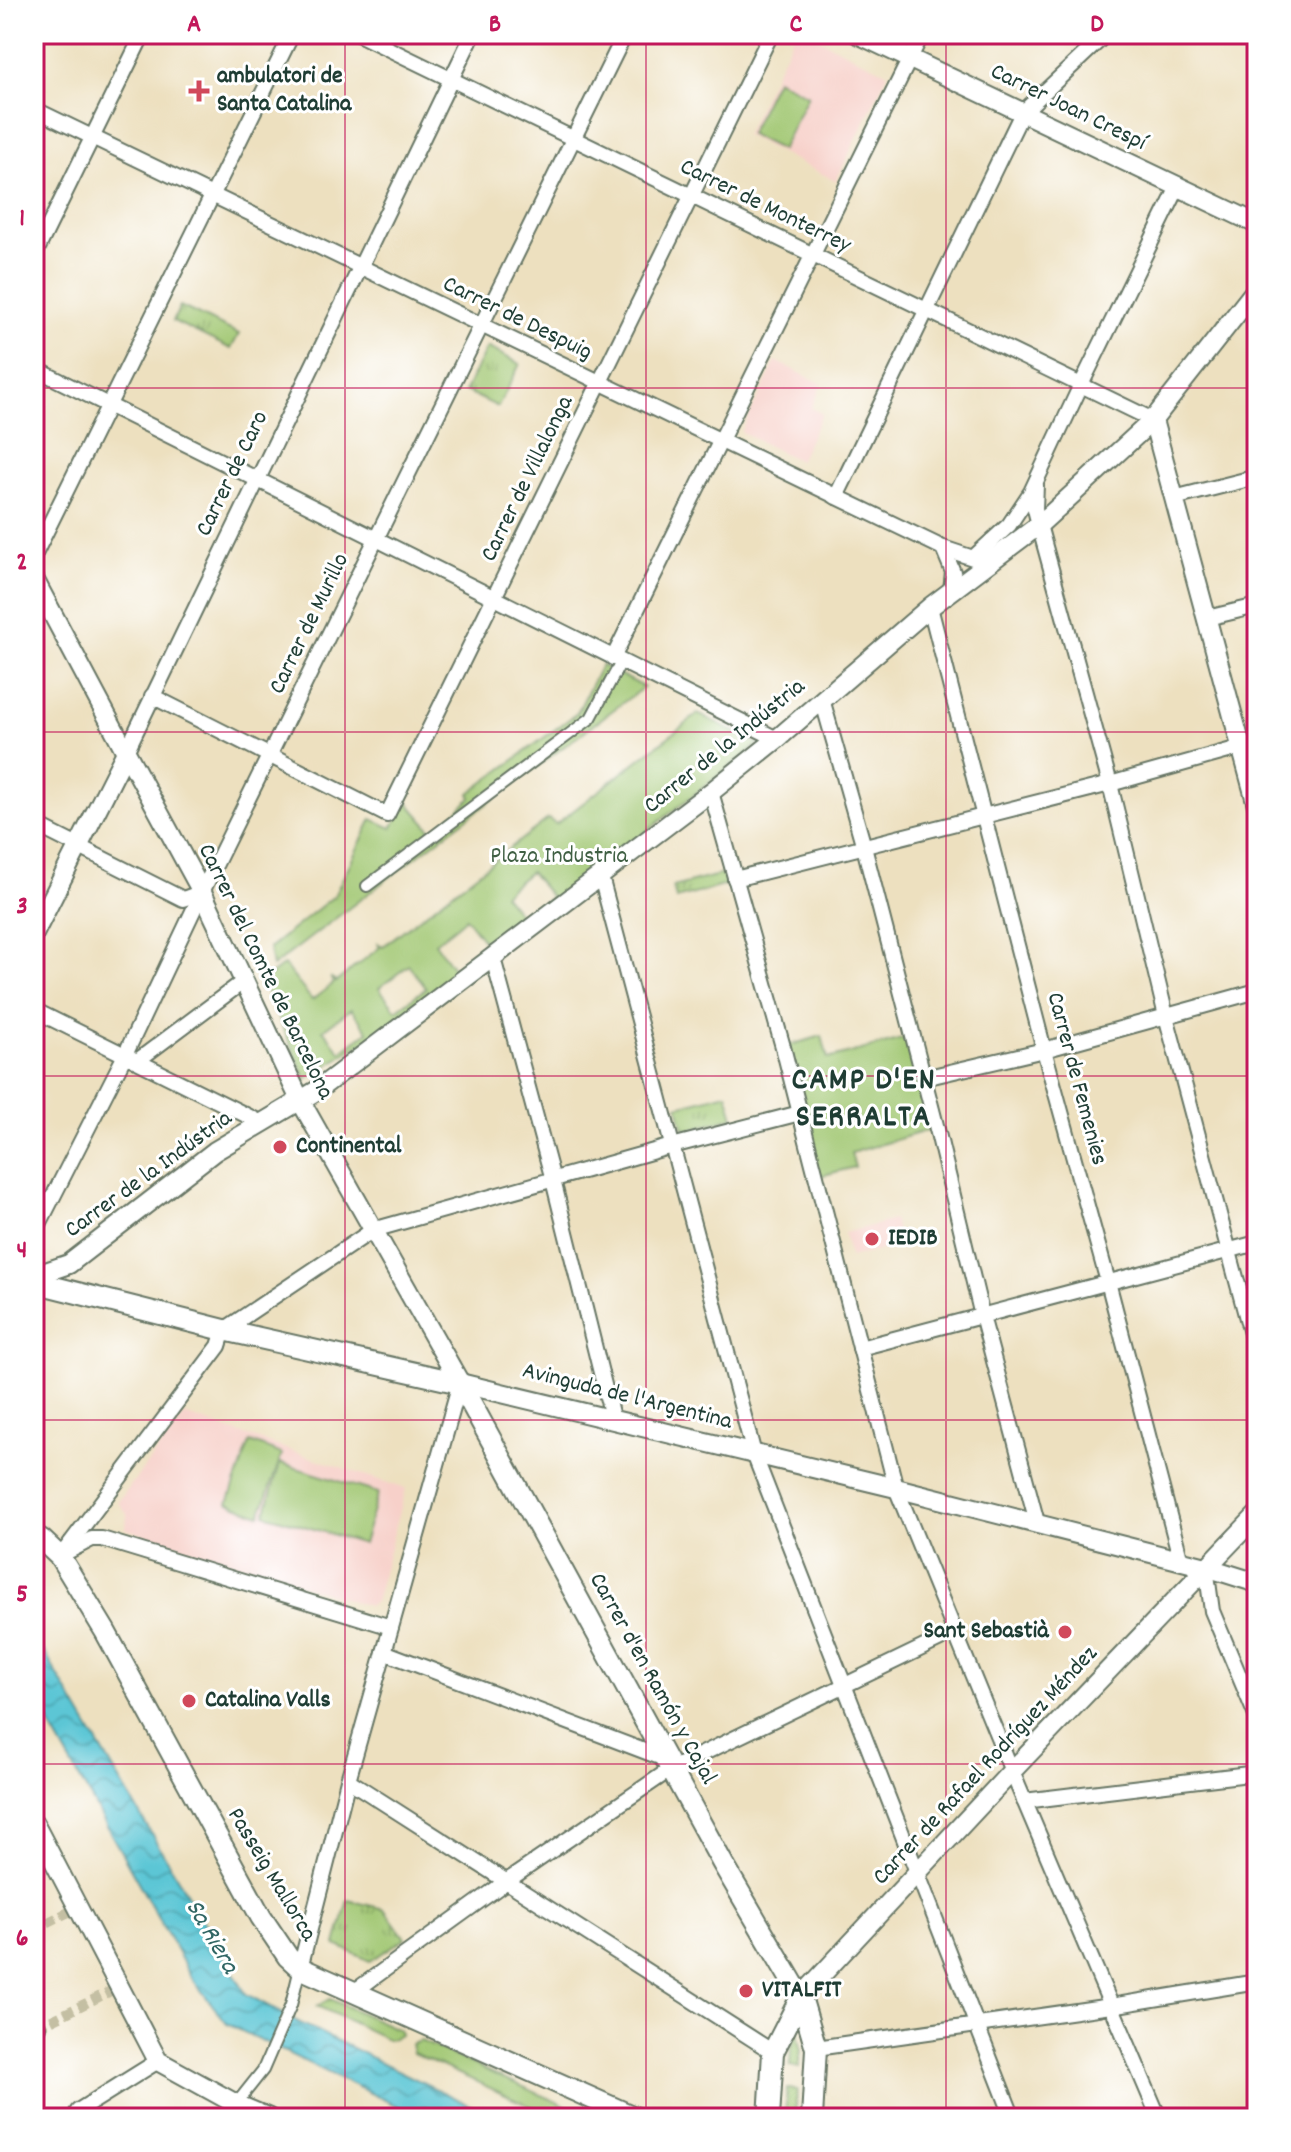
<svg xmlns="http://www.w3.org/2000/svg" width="1291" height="2152" font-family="Dekko,sans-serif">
  <defs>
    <pattern id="grass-tufts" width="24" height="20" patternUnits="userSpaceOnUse" patternTransform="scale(2)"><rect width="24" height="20" fill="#a1c772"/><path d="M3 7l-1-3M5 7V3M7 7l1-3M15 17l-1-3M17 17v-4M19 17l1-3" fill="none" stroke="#83a35e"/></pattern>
    <pattern id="water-waves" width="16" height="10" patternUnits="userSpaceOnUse" patternTransform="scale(2)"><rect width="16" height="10" fill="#5bc6d5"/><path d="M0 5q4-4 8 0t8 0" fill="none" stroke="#4ba2ae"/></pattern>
  </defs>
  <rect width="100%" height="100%" fill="#fff"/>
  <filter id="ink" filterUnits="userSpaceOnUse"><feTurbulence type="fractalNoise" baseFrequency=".0125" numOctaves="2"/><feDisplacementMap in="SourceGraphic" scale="16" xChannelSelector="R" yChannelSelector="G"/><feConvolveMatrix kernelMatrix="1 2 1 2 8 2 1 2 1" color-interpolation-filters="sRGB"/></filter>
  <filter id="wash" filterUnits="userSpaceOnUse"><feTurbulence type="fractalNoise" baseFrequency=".006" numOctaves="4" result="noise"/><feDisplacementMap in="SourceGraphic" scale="32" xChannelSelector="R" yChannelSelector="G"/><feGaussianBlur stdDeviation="1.8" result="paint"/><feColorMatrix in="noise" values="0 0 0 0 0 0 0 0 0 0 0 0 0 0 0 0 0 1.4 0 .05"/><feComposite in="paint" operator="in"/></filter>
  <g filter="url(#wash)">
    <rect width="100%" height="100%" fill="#ede0bf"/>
    <!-- built -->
    <g fill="#f7d0c9">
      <polygon points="797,34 808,34 888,73 836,181 745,135 794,35"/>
      <polygon points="776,361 822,384 811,408 822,414 799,461 741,432"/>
      <polygon points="894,1220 900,1245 850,1258 844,1233"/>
      <polygon points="184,1415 406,1489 375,1602 368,1606 126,1529 127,1514 118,1502"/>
    </g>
    <!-- grass -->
    <g fill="url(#grass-tufts)" stroke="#608253" stroke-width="2">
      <polygon points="180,306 239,334 231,349 173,321"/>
      <polygon points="487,347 520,364 498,407 465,391"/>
      <polygon points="723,874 726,885 676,899 673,887"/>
      <polygon points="727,1093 734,1117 688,1130 683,1127 678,1106"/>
      <polygon points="348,1900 384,1909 405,1938 370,1961 336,1945"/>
      <polygon points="798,2032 801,2048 799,2067 790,2066 791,2050 796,2034"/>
      <polygon points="787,2089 797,2090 795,2117 785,2117"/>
    </g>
    <!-- park -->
    <g fill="#a1c772" stroke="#608253" stroke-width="2" fill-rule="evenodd">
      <polygon points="776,79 808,95 781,150 749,134"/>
      <polygon points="601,665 644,687 438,840 272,967 269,948 334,896 372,819 392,828 407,801 434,833 471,798 470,793 577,713"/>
      <path d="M698 714 759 744 528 924 370 1038 306 1079 265 988 267 977 284 965 312 1000 334 983 330 978 336 982 380 947 377 943 383 946 548 819 556 824ZM530 872 551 897 524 920 503 894ZM466 918 486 944 454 969 435 943ZM409 965 426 988 396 1010 379 988ZM351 1009 368 1031 341 1052 323 1030Z"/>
      <polygon points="822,1036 828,1059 913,1036 936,1128 851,1153 855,1167 816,1177 783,1047"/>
      <polygon points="250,1442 282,1454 260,1515 228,1503"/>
      <polygon points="280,1463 378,1493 363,1544 265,1514"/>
      <polygon points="330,1999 399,2030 400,2035 389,2040 317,2006"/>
      <polygon points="421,2041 577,2111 579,2118 556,2118 413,2053 411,2044"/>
    </g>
    <!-- water -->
    <polygon fill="url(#water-waves)" stroke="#3d8284" stroke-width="2" points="34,1635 246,1994 296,2021 496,2118 422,2118 227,2024 192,1978 34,1697"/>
  </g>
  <g filter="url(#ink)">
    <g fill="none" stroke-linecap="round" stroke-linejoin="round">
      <!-- pedestrian-tunnel -->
      <g stroke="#c4bfa3" stroke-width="10" stroke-dasharray="10 5" stroke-linecap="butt">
        <polyline points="34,1929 79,1907"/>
        <polyline points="38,2027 121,1986"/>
      </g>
      <!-- pedestrian casing -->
      <g stroke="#677665" stroke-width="14">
        <g id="pedestrian">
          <polyline points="367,886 591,718 621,662"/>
          <polyline points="236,2104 263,2070 291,2005 300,1968"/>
        </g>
      </g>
      <!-- minor casing -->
      <g stroke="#677665" stroke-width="18">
        <g id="minor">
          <polyline points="358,34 1153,420"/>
          <polyline points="34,109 943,548 973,558 1009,525 1031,492 1081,385 1178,187"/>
          <polyline points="34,256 143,34"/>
          <polyline points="34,368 777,739"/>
          <polyline points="1036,485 1035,509 1039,525 1110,784 1166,1016 1257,1356"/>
          <polyline points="836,497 1022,113 1106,34"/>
          <polyline points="1174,498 1257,477"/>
          <polyline points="943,548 953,572 951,590"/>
          <polyline points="34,556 292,34"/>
          <polyline points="930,607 1044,1050 1108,1282 1181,1561"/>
          <polyline points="1207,618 1257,606"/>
          <polyline points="613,658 922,34"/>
          <polyline points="152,696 387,815 771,34"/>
          <polyline points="822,699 864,847 938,1133 982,1316 1038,1526"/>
          <polyline points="126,752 473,34"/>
          <polyline points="711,792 783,1047 896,1488 1018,1786 1159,2118"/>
          <polyline points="34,824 183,899 202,892"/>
          <polyline points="601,877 754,1454 1013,2118"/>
          <polyline points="735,879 1110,784 1257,743"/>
          <polyline points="493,958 553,1180 613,1421"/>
          <polyline points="34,1010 262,1123"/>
          <polyline points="137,1061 244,981"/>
          <polyline points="924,1078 1044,1050 1257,991"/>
          <polyline points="34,1234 125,1055 202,892 625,34"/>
          <polyline points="860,1348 1257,1243"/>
          <polyline points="67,1552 92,1539 102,1539 391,1627"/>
          <polyline points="60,1557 219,1346 224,1330 373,1230 672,1146 800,1113"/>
          <polyline points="1206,1567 1212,1611 1257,1718"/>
          <polyline points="384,1652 665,1759"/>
          <polyline points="348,1780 773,2052"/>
          <polyline points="1024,1801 1257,1773"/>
          <polyline points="300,1968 348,1780 460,1383"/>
          <polyline points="355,1991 507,1881 671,1769 955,1632"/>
          <polyline points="34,2033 38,2027"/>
          <polyline points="816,2048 1111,2006 1257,1982"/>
          <polyline points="74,2118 78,2111 158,2061"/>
        </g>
      </g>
      <!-- tertiary casing -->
      <g stroke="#677665" stroke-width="22">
        <g id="tertiary">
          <polyline points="858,34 1257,224"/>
          <polyline points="1153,420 1257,805"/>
          <polyline points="34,579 126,752 202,892 300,1100 460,1383 896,1488 1206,1567 1257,1583"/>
          <polyline points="34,934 126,752"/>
          <polyline points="34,1276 69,1264 215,1151 316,1091 711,792 777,739 930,607 1039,525 1153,420 1257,288"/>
          <polyline points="34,1823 158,2061 236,2104 269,2118"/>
          <polyline points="801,1997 1012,1771 1257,1515"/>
        </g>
      </g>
      <!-- secondary casing -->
      <g stroke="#677665" stroke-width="24">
        <g id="secondary">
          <polyline points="34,1282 224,1330 460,1383 723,1864 801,1997 816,2048 812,2118"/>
          <polyline points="34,1535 42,1540 60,1557 105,1631 261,1917 288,1957 300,1968 636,2118"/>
          <polyline points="769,2118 773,2052 801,1997"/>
        </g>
      </g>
      <!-- pedestrian -->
      <use href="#pedestrian" stroke="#fff" stroke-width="10"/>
      <!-- minor -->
      <use href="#minor" stroke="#fff" stroke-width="14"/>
      <!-- tertiary -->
      <use href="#tertiary" stroke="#fff" stroke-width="18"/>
      <!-- secondary -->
      <use href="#secondary" stroke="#fff" stroke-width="20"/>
    </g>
  </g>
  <!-- grid -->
  <path fill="none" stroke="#c2185b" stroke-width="2" stroke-opacity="0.55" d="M345 34V2118M646 34V2118M946 34V2118M34 388H1257M34 732H1257M34 1076H1257M34 1420H1257M34 1764H1257"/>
  <!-- markers -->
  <g fill="#d1495b" stroke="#fff" stroke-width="3">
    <path d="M195 79h8v8h8v8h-8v8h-8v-8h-8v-8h8z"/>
    <circle cx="280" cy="1147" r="8"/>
    <circle cx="872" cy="1239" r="8"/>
    <circle cx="1065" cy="1632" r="8"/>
    <circle cx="189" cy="1701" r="8"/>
    <circle cx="746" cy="1991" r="8"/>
  </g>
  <g text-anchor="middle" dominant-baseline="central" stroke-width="6" stroke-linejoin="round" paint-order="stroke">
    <!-- poi labels -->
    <g font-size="24" font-weight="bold" fill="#1f3d34" stroke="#fff" text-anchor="start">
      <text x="217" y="77">ambulatori de<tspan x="217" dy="28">Santa Catalina</tspan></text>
      <text x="296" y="1147">Continental</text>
      <text x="888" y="1239">IEDIB</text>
      <text x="1049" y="1632" text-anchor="end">Sant Sebastià</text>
      <text x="205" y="1701">Catalina Valls</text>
      <text x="762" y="1991">VITALFIT</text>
    </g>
    <!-- street labels -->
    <g font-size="24" fill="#1f3d34" stroke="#fff">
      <text transform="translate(1068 108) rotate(26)">Carrer Joan Crespí</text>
      <text transform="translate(765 207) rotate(26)">Carrer de Monterrey</text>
      <text transform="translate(517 319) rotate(26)">Carrer de Despuig</text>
      <text transform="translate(233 474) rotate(-64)">Carrer de Caro</text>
      <text transform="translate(528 479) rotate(-64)">Carrer de Villalonga</text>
      <text transform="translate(310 624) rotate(-64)">Carrer de Murillo</text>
      <text transform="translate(725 747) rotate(-39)">Carrer de la Indústria</text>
      <text transform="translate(265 972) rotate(64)">Carrer del Comte de Barcelona</text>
      <text transform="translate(1076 1079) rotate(75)">Carrer de Femenies</text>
      <text transform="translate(149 1175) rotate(-36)">Carrer de la Indústria</text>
      <text transform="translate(627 1397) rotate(14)">Avinguda de l'Argentina</text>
      <text transform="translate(652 1679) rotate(61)">Carrer d'en Ramón y Cajal</text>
      <text transform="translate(986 1766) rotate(-47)">Carrer de Rafael Rodríguez Méndez</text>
      <text transform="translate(271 1875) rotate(59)">Passeig Mallorca</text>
    </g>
    <!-- park labels -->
    <g font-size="24" fill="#406044" stroke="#fff">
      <text x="559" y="857">Plaza Industria</text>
    </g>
    <!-- water labels -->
    <g font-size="26" font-style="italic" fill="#316664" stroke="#fff">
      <text transform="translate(211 1937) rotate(60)">Sa Riera</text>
    </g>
    <!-- district labels -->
    <g font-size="32" font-weight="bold" letter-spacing="2" fill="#1f3d34" stroke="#fff">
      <text x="864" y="1082">CAMP D'EN<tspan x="864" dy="37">SERRALTA</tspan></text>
    </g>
  </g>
  <!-- margin -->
  <rect width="1291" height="2152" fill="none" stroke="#fff" stroke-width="88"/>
  <rect x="44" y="44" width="1203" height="2064" fill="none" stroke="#c2185b" stroke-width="3"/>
  <g font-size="26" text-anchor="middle" font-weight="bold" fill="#c2185b">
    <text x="194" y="31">A</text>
    <text x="495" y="31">B</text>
    <text x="796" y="31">C</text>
    <text x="1097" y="31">D</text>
    <text x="22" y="225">1</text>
    <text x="22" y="569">2</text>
    <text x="22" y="913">3</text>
    <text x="22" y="1257">4</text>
    <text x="22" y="1601">5</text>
    <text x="22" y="1945">6</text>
  </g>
</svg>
